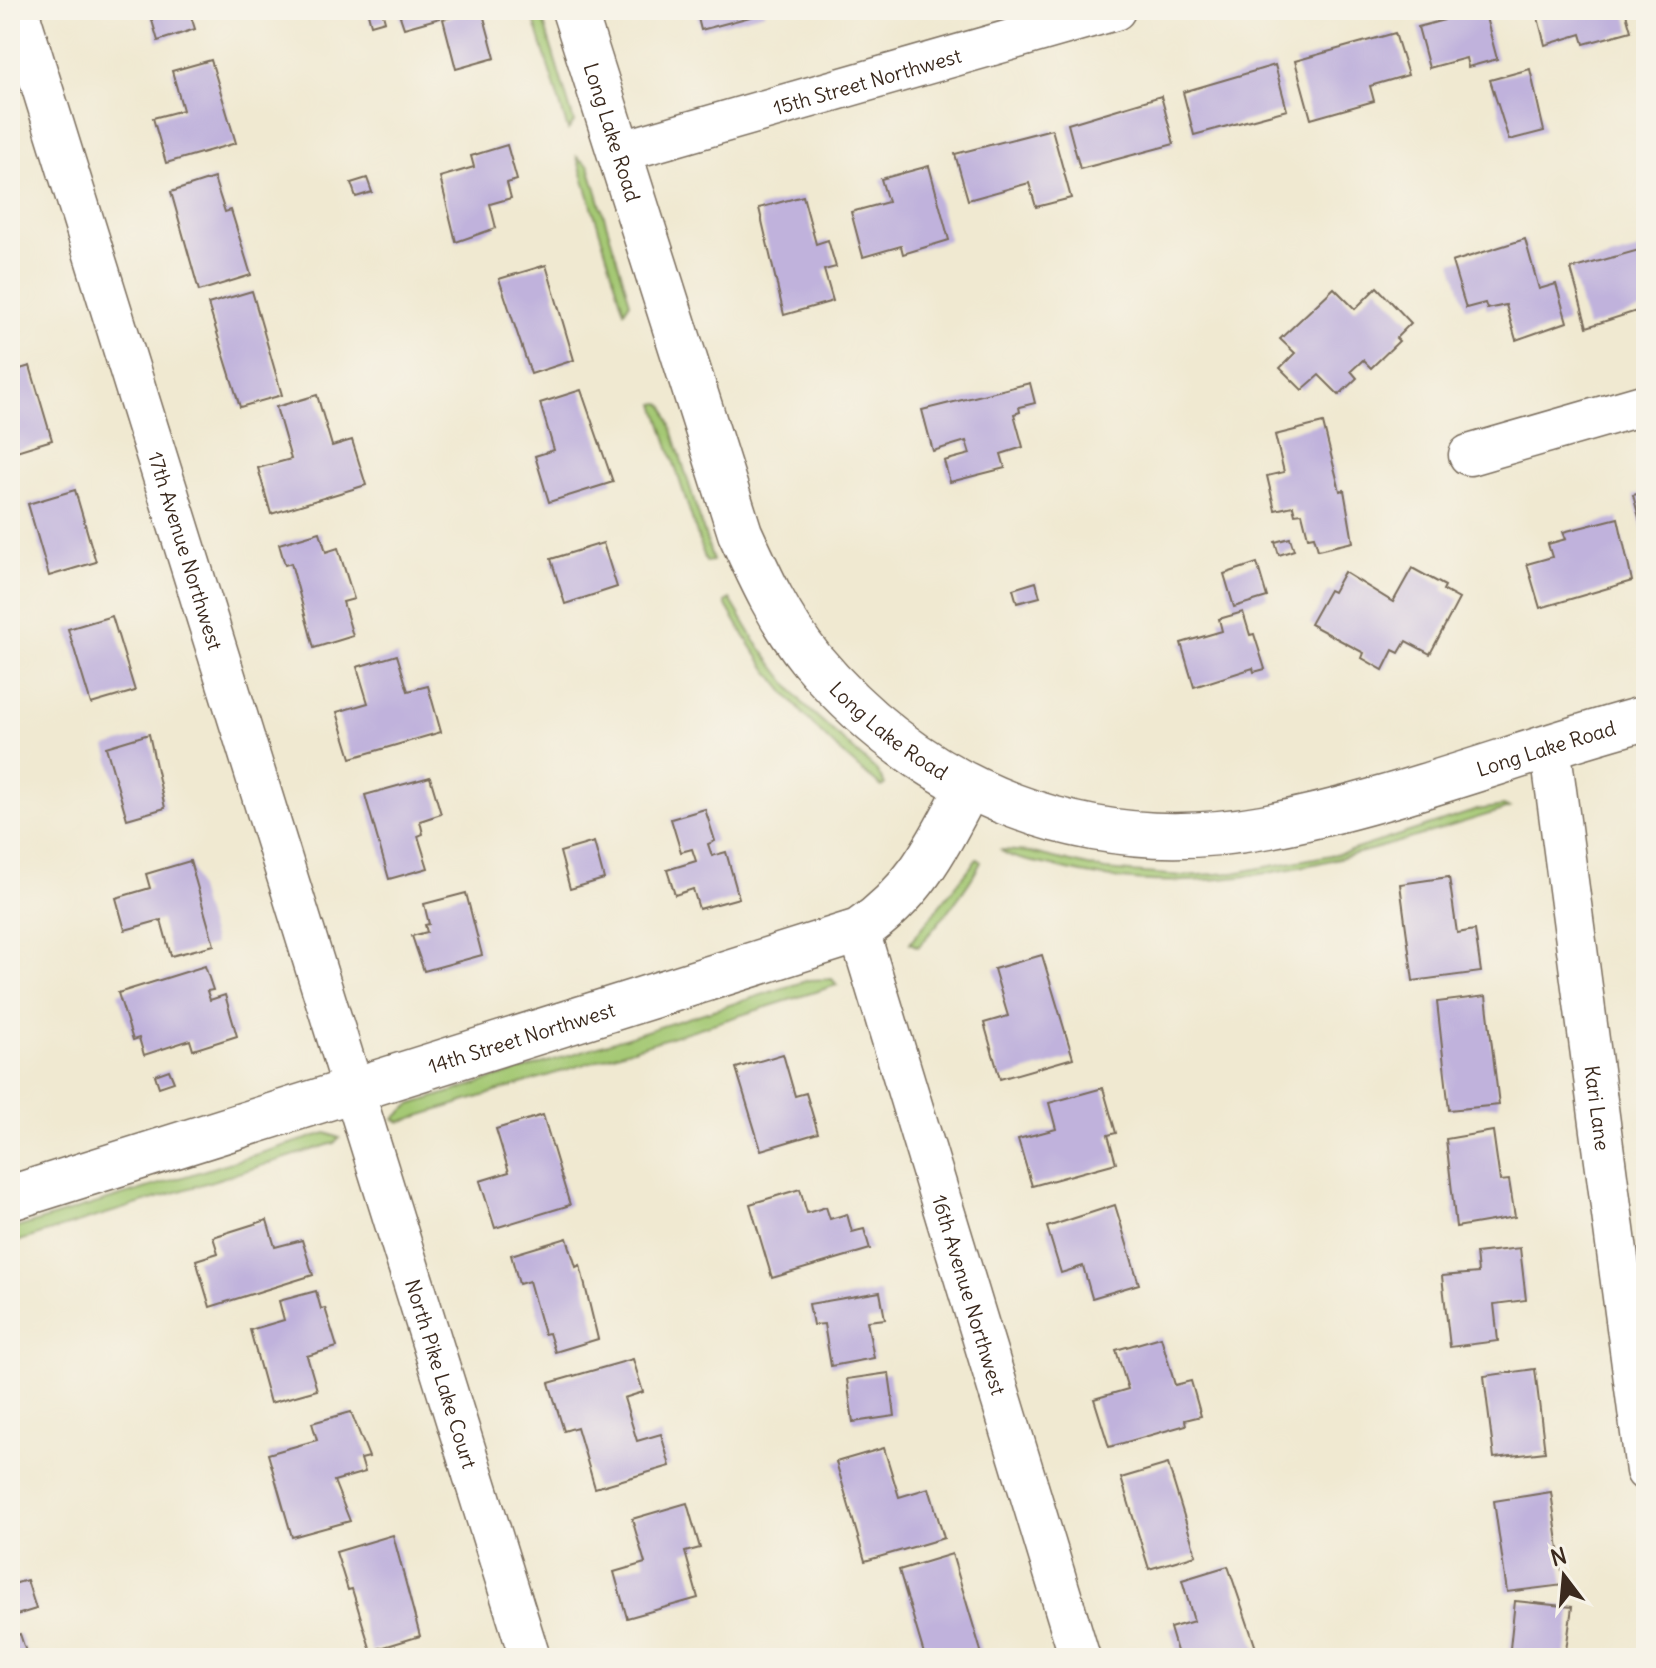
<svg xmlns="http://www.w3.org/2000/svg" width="1656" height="1668" font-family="Delius,sans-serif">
  <rect width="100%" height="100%" fill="#f7f3e8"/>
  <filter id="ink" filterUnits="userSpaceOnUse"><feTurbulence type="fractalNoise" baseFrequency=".0125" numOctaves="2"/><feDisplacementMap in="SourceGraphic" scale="16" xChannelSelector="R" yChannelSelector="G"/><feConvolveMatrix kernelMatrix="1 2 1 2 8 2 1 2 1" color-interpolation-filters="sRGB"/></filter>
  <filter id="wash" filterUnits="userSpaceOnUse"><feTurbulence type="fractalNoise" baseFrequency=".006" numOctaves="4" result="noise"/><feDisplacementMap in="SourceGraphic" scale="32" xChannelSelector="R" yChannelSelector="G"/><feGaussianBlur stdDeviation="1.8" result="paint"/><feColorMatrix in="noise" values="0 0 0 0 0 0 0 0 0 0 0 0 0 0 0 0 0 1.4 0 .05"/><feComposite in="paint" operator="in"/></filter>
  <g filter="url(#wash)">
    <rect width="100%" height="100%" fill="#f0e9d1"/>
    <!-- green -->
    <g fill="#a5c974" stroke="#707a49" stroke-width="2">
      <polygon points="531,10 540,10 574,122 568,130"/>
      <polygon points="577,157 589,166 630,302 624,311"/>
      <polygon points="660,403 665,407 713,561 706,562 655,404"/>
      <path d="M730 599 755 641 804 705 876 770 885 784 882 787C817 737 767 678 727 607L725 602Z"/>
      <path d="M1504 806 1509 808C1361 854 1207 909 1052 866 1037 862 1011 860 1001 850L1029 852 1105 870 1182 876 1234 873 1347 852 1477 810Z"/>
      <path d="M977 859 981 862C965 893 940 921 918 947L910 943Z"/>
      <polygon points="832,979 837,985 400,1122 394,1119 410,1105 809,980"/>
      <polygon points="326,1133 339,1138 334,1143 10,1244 10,1230"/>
    </g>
    <g id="blocks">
      <!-- building -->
      <g fill="#c0b2dc">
        <polygon points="149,10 189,10 195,29 158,41"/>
        <polygon points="367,10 382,10 385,21 371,25"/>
        <polygon points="398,10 438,10 440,18 404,28"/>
        <polygon points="482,10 495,58 456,69 443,19"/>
        <polygon points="696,10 764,10 765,13 701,30"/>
        <polygon points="1462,10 1484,10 1497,59 1468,67 1466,58 1429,68 1418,27 1444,20 1442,15"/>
        <polygon points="1536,10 1625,10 1631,31 1584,44 1581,34 1545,45"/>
        <polygon points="1395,33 1408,75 1370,86 1374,101 1311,119 1295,61"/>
        <polygon points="211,60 236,143 166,163 153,118 183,110 172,71"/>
        <polygon points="1275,65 1287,110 1194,135 1183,92"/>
        <polygon points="1530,69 1544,131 1509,140 1490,80"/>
        <polygon points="1161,96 1174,144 1080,169 1068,124"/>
        <polygon points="1052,129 1071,198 1036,207 1029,183 968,200 955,154"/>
        <polygon points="507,145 517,180 507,183 511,198 490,204 496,228 456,242 440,177 474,167 471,156"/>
        <polygon points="929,166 949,240 903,254 901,246 863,257 851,212 888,202 881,179"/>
        <polygon points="214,178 225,212 231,210 251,275 199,291 171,192"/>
        <polygon points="367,178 372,192 356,197 351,183"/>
        <polygon points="803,196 816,244 828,240 836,267 824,270 833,301 784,315 759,208"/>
        <polygon points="1525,239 1539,289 1556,284 1567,322 1516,340 1506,305 1487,309 1485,303 1466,308 1452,262"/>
        <polygon points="1646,248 1646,308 1587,327 1571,269"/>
        <polygon points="546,265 574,360 531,374 499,279"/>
        <polygon points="1377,287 1411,323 1396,338 1399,341 1371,368 1363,360 1351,371 1357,378 1339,395 1319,375 1302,390 1280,368 1295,353 1280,339 1334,288 1355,309"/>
        <polygon points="252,291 282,395 240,407 208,304"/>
        <polygon points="10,302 20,334 10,337"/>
        <polygon points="30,366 52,440 10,453 10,372"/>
        <polygon points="1030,383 1035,403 1019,407 1020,412 1014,414 1023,447 1001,454 1005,468 950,482 944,461 970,454 966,441 933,451 922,410"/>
        <polygon points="581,390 613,482 549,502 535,456 554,450 540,403"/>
        <polygon points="317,395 332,446 352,440 366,485 271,514 258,468 291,459 276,407"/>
        <polygon points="1323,423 1340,491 1344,490 1353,542 1318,550 1314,536 1308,537 1302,513 1295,514 1293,506 1275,510 1267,476 1284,472 1275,435"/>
        <polygon points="75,490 96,562 49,576 28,504"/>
        <polygon points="1646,492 1646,540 1645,540 1633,495"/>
        <polygon points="1618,518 1632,581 1540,608 1527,564 1552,557 1548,544 1566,539 1563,532"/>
        <polygon points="320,532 326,552 338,548 354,599 343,602 353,636 314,648 291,563 285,565 279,544"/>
        <polygon points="1290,538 1294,550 1279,555 1275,542"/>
        <polygon points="603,543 617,587 565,604 551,559"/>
        <polygon points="1257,563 1267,597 1234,607 1224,574"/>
        <polygon points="1412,568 1445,586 1443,590 1459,599 1430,654 1406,641 1399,653 1393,650 1383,670 1362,658 1364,653 1310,624 1329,590 1333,592 1344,572 1393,602"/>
        <polygon points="1036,582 1040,597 1017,603 1013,589"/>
        <polygon points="1243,612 1250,635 1254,634 1265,669 1254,672 1253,668 1194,687 1181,643 1222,631 1219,619"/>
        <polygon points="112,616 135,691 91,704 68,629"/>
        <polygon points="397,655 408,691 428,686 441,732 351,758 337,712 368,703 357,667"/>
        <polygon points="149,734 165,808 127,819 106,747"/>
        <polygon points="430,777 441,814 420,821 423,834 418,836 428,868 389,879 365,795"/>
        <polygon points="705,809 715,841 708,844 712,856 726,852 739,898 699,909 693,889 675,895 667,870 696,861 692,849 681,852 671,819"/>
        <polygon points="594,842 604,879 570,889 560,852"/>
        <polygon points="190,861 214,945 171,956 161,920 125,930 116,898 150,888 146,874"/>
        <polygon points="1449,877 1457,933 1475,930 1481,972 1413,981 1400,884"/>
        <polygon points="466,893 482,955 424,971 412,936 427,932 425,925 429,924 424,904"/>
        <polygon points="1042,955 1073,1058 1000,1079 984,1023 1008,1016 994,969"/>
        <polygon points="205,966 213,990 207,991 210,1000 225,995 237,1036 193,1050 190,1040 144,1055 139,1038 133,1040 118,993"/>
        <polygon points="1486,996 1499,1105 1449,1110 1437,1002"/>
        <polygon points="783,1054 795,1096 806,1093 818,1133 761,1150 736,1068"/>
        <polygon points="169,1070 174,1082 159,1087 155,1075"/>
        <polygon points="1103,1088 1116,1133 1108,1135 1116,1163 1032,1186 1018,1139 1056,1129 1049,1103"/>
        <polygon points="543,1115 570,1205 495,1228 480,1181 509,1172 496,1129"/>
        <polygon points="1493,1131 1500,1181 1509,1180 1515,1217 1456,1227 1446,1139"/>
        <polygon points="800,1189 807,1213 826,1207 830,1219 847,1214 852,1232 864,1229 870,1249 772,1278 750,1204"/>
        <polygon points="1115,1205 1139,1284 1092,1298 1083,1266 1061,1273 1047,1227"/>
        <polygon points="267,1220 275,1247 302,1240 313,1275 210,1307 196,1260 218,1253 213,1237"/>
        <polygon points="567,1238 576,1267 580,1265 598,1339 555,1352 549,1333 544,1334 529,1281 519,1284 511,1255"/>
        <polygon points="1520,1248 1526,1300 1494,1304 1498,1341 1450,1347 1442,1276 1478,1273 1476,1253"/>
        <polygon points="316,1291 321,1309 325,1308 337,1347 307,1356 317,1390 270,1403 250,1330 284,1320 279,1301"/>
        <polygon points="880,1292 885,1319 867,1321 874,1358 831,1366 824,1324 813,1325 809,1304"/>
        <polygon points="1161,1337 1175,1385 1191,1381 1201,1416 1185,1420 1186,1425 1109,1447 1094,1399 1128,1389 1116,1350"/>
        <polygon points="633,1359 643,1392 624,1398 637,1441 661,1434 670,1466 595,1488 577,1427 564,1431 549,1383"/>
        <polygon points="1535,1369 1545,1452 1494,1458 1484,1376"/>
        <polygon points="889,1373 895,1416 853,1422 847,1379"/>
        <polygon points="351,1412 369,1457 361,1459 365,1472 334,1481 350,1521 292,1537 268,1454 317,1440 312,1423"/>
        <polygon points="884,1448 899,1497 929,1488 944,1538 865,1561 836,1462"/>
        <polygon points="1168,1464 1196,1555 1149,1569 1121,1478"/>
        <polygon points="1551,1492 1564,1585 1507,1592 1494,1501"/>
        <polygon points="687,1503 700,1548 685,1552 698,1598 627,1618 614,1572 645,1563 632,1519"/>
        <polygon points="393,1535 420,1636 371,1651 352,1589 348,1590 336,1552"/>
        <polygon points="952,1554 978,1641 983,1658 925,1657 899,1570"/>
        <polygon points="1228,1566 1258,1654 1243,1658 1179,1658 1170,1628 1194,1621 1182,1580"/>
        <polygon points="27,1580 36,1609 10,1617 10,1585"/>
        <polygon points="1515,1601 1572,1607 1565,1658 1509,1658"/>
        <polygon points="20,1634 28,1658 10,1658 10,1637"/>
      </g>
    </g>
  </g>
  <g filter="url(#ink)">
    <use href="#blocks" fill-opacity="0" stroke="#7a6d5d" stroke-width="2"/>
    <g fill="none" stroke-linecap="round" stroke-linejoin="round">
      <!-- street casing -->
      <g stroke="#7a6d5d" stroke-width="43">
        <g id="street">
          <path id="s1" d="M18 10 530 1658"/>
          <path id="s2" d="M619 152 1115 10"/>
          <polyline points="1469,455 1646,404"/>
          <path id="s3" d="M1550 745 1646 1471"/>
          <path id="s4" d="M859 931 1080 1658"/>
        </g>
      </g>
      <!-- secondary casing -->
      <g stroke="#7a6d5d" stroke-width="47">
        <g id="secondary">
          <path id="s5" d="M574 10 740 533C760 577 780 621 811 659 924 794 1087 859 1263 827 1394 803 1518 752 1646 718"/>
          <path id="s6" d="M10 1198 859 931C915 893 937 847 968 788"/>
        </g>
      </g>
      <!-- street -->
      <use href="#street" stroke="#fff" stroke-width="40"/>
      <!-- secondary -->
      <use href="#secondary" stroke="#fff" stroke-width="44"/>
    </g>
  </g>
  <g text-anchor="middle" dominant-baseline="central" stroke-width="6" stroke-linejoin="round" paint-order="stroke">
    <!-- street labels -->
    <g font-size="20" fill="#3b2a1e" stroke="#f7f3e8">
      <text stroke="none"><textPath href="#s2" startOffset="258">15th Street Northwest</textPath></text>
      <text stroke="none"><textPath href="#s5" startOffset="128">Long Lake Road</textPath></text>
      <text stroke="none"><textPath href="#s1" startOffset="566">17th Avenue Northwest</textPath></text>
      <text stroke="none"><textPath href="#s5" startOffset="800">Long Lake Road</textPath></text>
      <text stroke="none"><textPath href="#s5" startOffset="1494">Long Lake Road</textPath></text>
      <text stroke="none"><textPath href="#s6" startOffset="536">14th Street Northwest</textPath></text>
      <text stroke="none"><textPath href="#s3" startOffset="366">Kari Lane</textPath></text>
      <text stroke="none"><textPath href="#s4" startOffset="380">16th Avenue Northwest</textPath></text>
      <text stroke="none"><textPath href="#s1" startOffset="1428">North Pike Lake Court</textPath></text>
    </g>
  </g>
  <!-- margin -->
  <rect width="1656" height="1668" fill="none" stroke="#f7f3e8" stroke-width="40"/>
  <!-- north arrow -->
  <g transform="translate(1564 1576) rotate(344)" stroke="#f7f3e8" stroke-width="6" paint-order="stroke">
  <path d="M0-6L14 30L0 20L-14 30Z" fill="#3b2a1e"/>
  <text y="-12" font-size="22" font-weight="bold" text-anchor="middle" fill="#3b2a1e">N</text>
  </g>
</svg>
